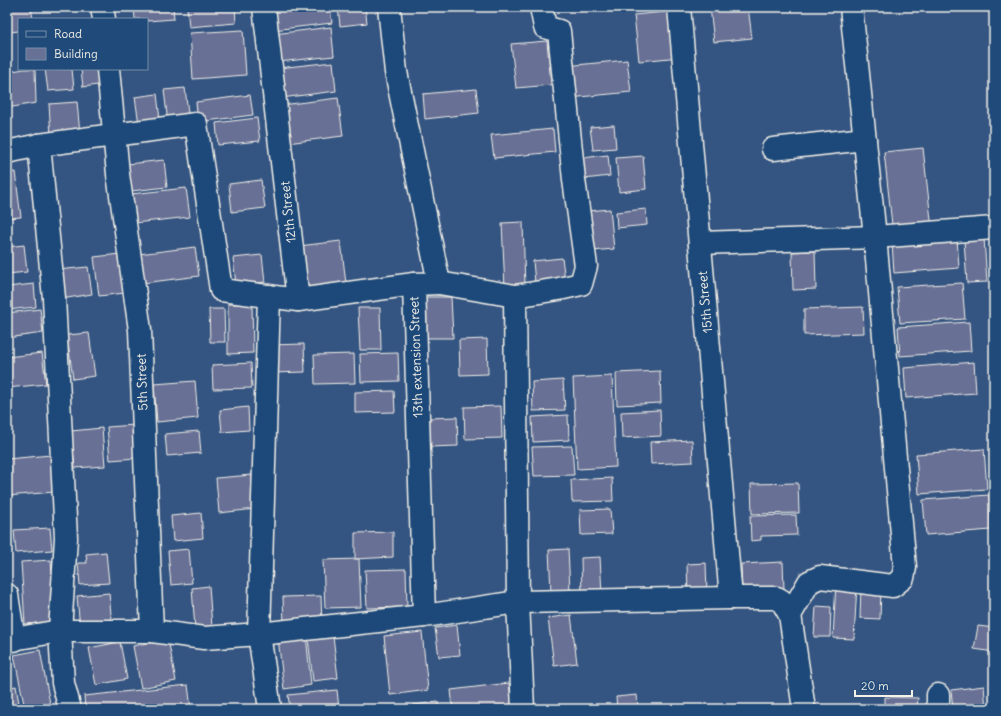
<svg xmlns="http://www.w3.org/2000/svg" width="1001" height="716" font-family="Delius,sans-serif">
  <rect width="100%" height="100%" fill="#345482"/>
  <filter id="ink" filterUnits="userSpaceOnUse"><feTurbulence type="fractalNoise" baseFrequency=".025" numOctaves="2"/><feDisplacementMap in="SourceGraphic" scale="8" xChannelSelector="R" yChannelSelector="G"/><feConvolveMatrix kernelMatrix="1 2 1 2 8 2 1 2 1" color-interpolation-filters="sRGB"/></filter>
  <g filter="url(#ink)">
    <!-- building -->
    <g fill="#677095" stroke="#f4f1e8">
      <polygon points="7,7 31,7 33,19 19,19 19,31 10,32"/>
      <polygon points="134,7 173,7 174,19 147,21 147,19 135,19"/>
      <polygon points="187,7 235,7 236,23 189,27"/>
      <polygon points="271,7 330,7 332,23 273,30"/>
      <polygon points="338,7 365,7 367,23 340,26"/>
      <polygon points="710,7 748,7 752,38 714,42"/>
      <polygon points="675,11 680,57 639,61 634,15"/>
      <polygon points="331,27 334,56 278,62 274,34"/>
      <polygon points="243,30 246,75 193,79 190,33"/>
      <polygon points="547,41 551,85 516,88 511,44"/>
      <polygon points="627,60 631,92 569,98 566,66"/>
      <polygon points="333,62 336,91 281,98 278,68"/>
      <polygon points="24,69 35,69 36,103 7,108 7,72"/>
      <polygon points="45,69 72,69 74,89 48,91"/>
      <polygon points="81,69 103,69 105,84 83,87"/>
      <polygon points="185,88 189,121 168,123 164,90"/>
      <polygon points="476,89 479,113 425,119 423,94"/>
      <polygon points="157,94 161,129 140,131 135,97"/>
      <polygon points="250,95 253,115 198,122 196,102"/>
      <polygon points="338,98 343,136 287,143 282,105"/>
      <polygon points="77,102 80,134 51,137 49,104"/>
      <polygon points="257,118 260,141 218,145 216,123"/>
      <polygon points="614,125 616,148 593,150 590,127"/>
      <polygon points="553,129 555,152 494,158 491,135"/>
      <polygon points="923,148 932,229 893,234 884,152"/>
      <polygon points="608,155 610,176 584,179 582,158"/>
      <polygon points="643,156 646,189 619,192 616,158"/>
      <polygon points="164,160 167,187 131,191 128,164"/>
      <polygon points="15,172 21,217 7,218 7,173"/>
      <polygon points="261,180 265,208 232,212 229,184"/>
      <polygon points="186,188 190,217 134,223 131,194"/>
      <polygon points="610,209 614,249 592,251 588,211"/>
      <polygon points="646,209 647,225 617,228 616,212"/>
      <polygon points="523,222 525,288 505,289 502,223"/>
      <polygon points="957,238 959,268 894,273 892,242"/>
      <polygon points="984,238 987,282 967,283 964,240"/>
      <polygon points="991,238 994,238 994,276"/>
      <polygon points="341,241 346,284 304,289 299,246"/>
      <polygon points="24,245 27,272 7,274 7,247"/>
      <polygon points="195,247 199,276 143,283 139,254"/>
      <polygon points="815,251 816,289 793,290 792,252"/>
      <polygon points="120,254 125,293 99,296 94,257"/>
      <polygon points="262,255 265,282 236,285 233,258"/>
      <polygon points="562,258 565,280 535,283 533,261"/>
      <polygon points="88,267 92,294 61,299 57,270"/>
      <polygon points="962,283 965,319 900,323 897,287"/>
      <polygon points="34,284 36,307 7,310 7,287"/>
      <polygon points="426,297 451,297 453,338 427,338"/>
      <polygon points="228,304 252,304 253,353 228,354"/>
      <polygon points="863,307 864,333 804,335 804,309"/>
      <polygon points="358,308 380,308 381,350 360,350"/>
      <polygon points="40,309 43,333 7,338 7,313"/>
      <polygon points="209,309 224,309 225,342 210,342"/>
      <polygon points="969,322 971,351 900,356 898,327"/>
      <polygon points="89,333 95,376 73,379 67,335"/>
      <polygon points="487,339 488,374 460,375 459,340"/>
      <polygon points="304,344 305,372 271,373 270,345"/>
      <polygon points="42,353 46,384 7,388 7,357"/>
      <polygon points="398,353 399,381 361,382 360,354"/>
      <polygon points="354,354 355,383 315,384 314,355"/>
      <polygon points="974,362 976,393 906,398 904,368"/>
      <polygon points="251,363 252,388 213,389 212,365"/>
      <polygon points="660,371 661,403 617,405 616,373"/>
      <polygon points="612,376 616,467 577,469 573,378"/>
      <polygon points="563,380 565,410 533,411 532,382"/>
      <polygon points="195,381 198,418 157,422 154,384"/>
      <polygon points="394,391 395,412 355,413 355,392"/>
      <polygon points="501,406 502,438 465,439 464,407"/>
      <polygon points="248,407 249,430 222,432 220,410"/>
      <polygon points="660,410 661,436 622,438 621,412"/>
      <polygon points="568,415 569,440 533,442 532,417"/>
      <polygon points="457,417 458,446 429,447 429,418"/>
      <polygon points="135,425 137,458 110,460 107,427"/>
      <polygon points="102,428 105,466 75,468 71,431"/>
      <polygon points="199,431 201,453 167,456 165,434"/>
      <polygon points="692,440 693,462 651,464 650,442"/>
      <polygon points="572,446 574,475 534,476 532,447"/>
      <polygon points="984,449 987,489 919,494 916,454"/>
      <polygon points="51,455 54,492 7,496 7,459"/>
      <polygon points="252,475 255,509 219,513 216,478"/>
      <polygon points="612,478 613,501 572,502 571,480"/>
      <polygon points="798,483 799,513 752,514 751,484"/>
      <polygon points="989,495 991,530 926,535 923,500"/>
      <polygon points="610,509 612,534 581,535 580,510"/>
      <polygon points="201,513 203,538 173,541 171,516"/>
      <polygon points="796,515 797,535 761,536 761,540 751,541 750,516"/>
      <polygon points="50,528 52,550 16,553 14,530"/>
      <polygon points="393,532 393,557 355,559 355,533"/>
      <polygon points="189,549 192,583 171,585 168,551"/>
      <polygon points="568,549 570,591 551,592 549,550"/>
      <polygon points="106,552 109,583 80,585 78,563 87,563 86,554"/>
      <polygon points="600,557 602,594 582,595 581,558"/>
      <polygon points="359,559 361,607 325,608 323,560"/>
      <polygon points="51,560 55,622 25,624 21,562"/>
      <polygon points="783,562 784,590 742,591 741,564"/>
      <polygon points="706,563 707,594 688,594 687,564"/>
      <polygon points="406,569 407,607 367,608 365,570"/>
      <polygon points="836,583 857,584 854,639 833,638"/>
      <polygon points="209,586 212,627 195,629 192,588"/>
      <polygon points="861,587 881,588 880,619 860,618"/>
      <polygon points="109,593 112,625 80,628 77,596"/>
      <polygon points="321,596 322,624 284,625 283,597"/>
      <polygon points="816,606 831,607 830,637 814,637"/>
      <polygon points="571,615 577,663 554,666 548,618"/>
      <polygon points="457,625 460,655 439,657 435,628"/>
      <polygon points="978,626 994,628 994,652 974,649"/>
      <polygon points="422,632 428,690 390,695 384,636"/>
      <polygon points="306,635 311,685 284,689 278,638"/>
      <polygon points="333,636 338,678 313,681 308,638"/>
      <polygon points="168,639 176,681 141,688 133,646"/>
      <polygon points="120,642 127,679 96,685 89,648"/>
      <polygon points="40,650 51,709 25,709 14,655"/>
      <polygon points="509,683 512,709 453,709 451,690"/>
      <polygon points="188,685 191,709 85,709 84,696"/>
      <polygon points="16,686 20,709 7,709 7,688"/>
      <polygon points="984,686 986,709 953,709 951,690"/>
      <polygon points="337,690 339,709 290,709 288,695"/>
      <polygon points="637,695 638,709 617,709 616,697"/>
      <polygon points="885,697 918,698 917,709 885,709"/>
      <polygon points="438,702 439,709 414,709 413,705"/>
    </g>
    <g fill="none" stroke-linecap="round" stroke-linejoin="round">
      <!-- street casing -->
      <g stroke="#f4f1e8" stroke-width="25">
        <g id="street">
          <polyline points="102,7 104,19"/>
          <polyline points="264,7 298,300 414,284"/>
          <polyline points="389,7 396,72 439,283 414,284 424,616"/>
          <polyline points="679,7 731,598"/>
          <polyline points="108,69 118,174 140,330 152,631"/>
          <polyline points="39,145 54,298 66,538 60,631 63,683 70,709"/>
          <polyline points="773,149 865,139"/>
          <polyline points="7,152 39,145 196,124 221,290 298,300"/>
          <polyline points="700,243 875,237 994,228"/>
          <polyline points="439,283 515,296 518,602 523,709"/>
          <polyline points="269,296 259,634 270,709"/>
          <polyline points="515,296 559,289 581,284 586,266 574,180 559,31 545,27 541,7"/>
          <polyline points="7,595 14,640"/>
          <polyline points="790,615 809,582 820,577 893,586 903,578 905,567 875,237 851,7"/>
          <polyline points="7,640 60,631 152,631 204,638 259,634 424,616 518,602 731,598 777,598 782,601 790,615 804,709"/>
          <polyline points="938,695 938,709"/>
        </g>
      </g>
      <!-- street -->
      <use href="#street" stroke="#1f4a7a" stroke-width="22"/>
    </g>
  </g>
  <g text-anchor="middle" dominant-baseline="central" stroke-width="3" stroke-linejoin="round" paint-order="stroke">
    <!-- street labels -->
    <g font-size="13" fill="#f4f1e8" stroke="#1f4a7a">
      <text transform="translate(288 212) rotate(-96)">12th Street</text>
      <text transform="translate(705 302) rotate(-95)">15th Street</text>
      <text transform="translate(416 357) rotate(-92)">13th extension Street</text>
      <text transform="translate(142 382) rotate(-92)">5th Street</text>
    </g>
  </g>
  <!-- margin -->
  <rect width="1001" height="716" fill="none" stroke="#1f4a7a" stroke-width="24"/>
  <rect x="12" y="12" width="977" height="692" fill="none" stroke="#f4f1e8" stroke-width="1.5" filter="url(#ink)"/>
  <!-- legend -->
  <rect x="18" y="18" width="130" height="52" fill="#1f4a7a" stroke="#748da6"/>
  <rect x="26" y="31" width="20" height="6" fill="#1f4a7a" stroke="#748da6"/>
  <text x="54" y="38" font-size="12" fill="#f4f1e8">Road</text>
  <rect x="26" y="48" width="20" height="12" fill="#677095" stroke="#748da6"/>
  <text x="54" y="58" font-size="12" fill="#f4f1e8">Building</text>
  <!-- scale -->
  <path d="M855 690v6h57v-6" fill="none" stroke="#f4f1e8" stroke-width="2"/>
  <text x="861" y="690" font-size="12" fill="#f4f1e8" stroke="#1f4a7a" stroke-width="3" paint-order="stroke">20 m</text>
</svg>
